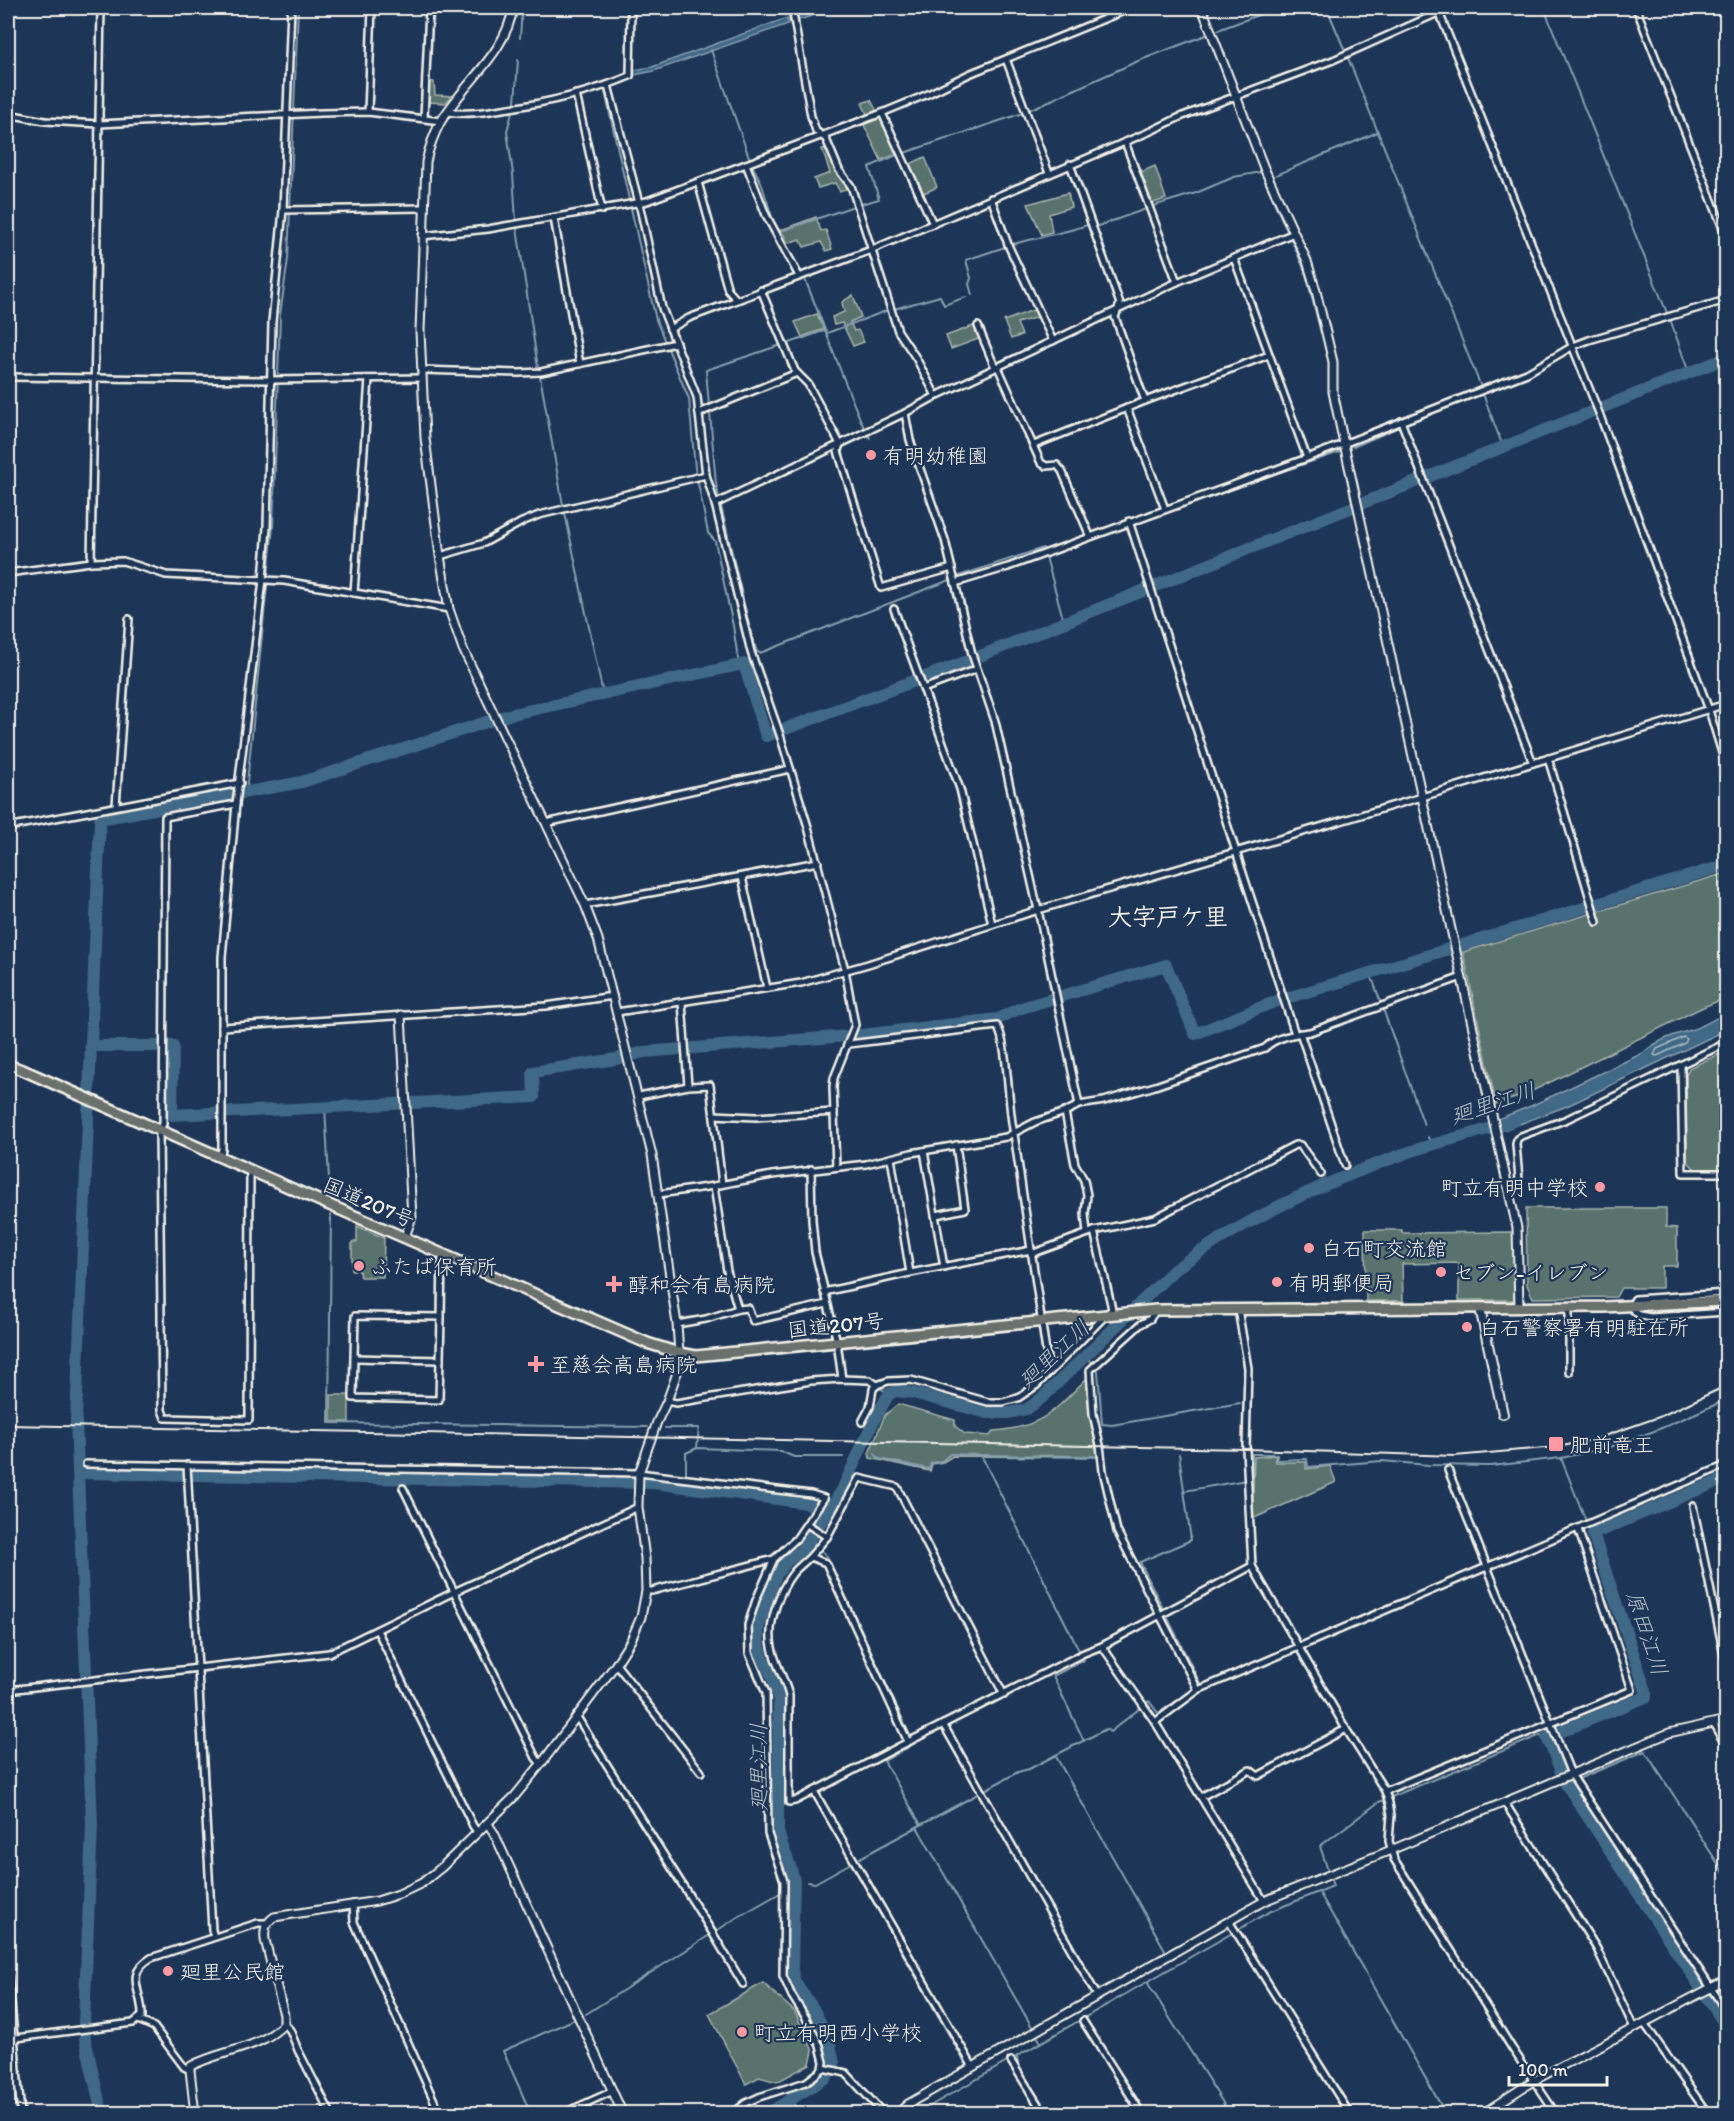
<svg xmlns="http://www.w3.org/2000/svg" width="1734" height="2121" font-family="Itim,'Klee One',sans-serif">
  <rect width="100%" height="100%" fill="#1d3557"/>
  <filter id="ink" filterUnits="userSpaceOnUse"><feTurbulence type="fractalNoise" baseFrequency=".0167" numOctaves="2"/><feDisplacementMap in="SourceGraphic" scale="12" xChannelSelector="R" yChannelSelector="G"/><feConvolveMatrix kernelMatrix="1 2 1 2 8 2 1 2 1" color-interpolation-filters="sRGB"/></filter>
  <g filter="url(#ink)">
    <!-- green -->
    <g fill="#58726e" stroke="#a6b2ab" stroke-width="1.5">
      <polygon points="429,81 434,82 435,95 452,96 445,103 428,102"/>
      <polygon points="871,100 898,154 881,160 863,123 870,121 862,103"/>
      <polygon points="827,148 835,170 848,188 840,192 835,183 818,188 814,179 830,173 822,149"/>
      <polygon points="925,157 937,187 922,194 908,165"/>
      <polygon points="1155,166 1166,199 1150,204 1139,173"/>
      <polygon points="1068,193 1071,207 1049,214 1052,232 1042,235 1028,204"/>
      <polygon points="816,217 821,231 826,230 832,249 826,251 821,242 804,247 800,239 788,243 781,230"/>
      <polygon points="853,295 861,317 850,322 854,331 858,330 864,342 853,346 842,323 834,325 832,317 844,312 842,302"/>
      <polygon points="1036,309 1038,317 1017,323 1022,335 1011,339 1004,321"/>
      <polygon points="817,314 824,329 802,337 795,322"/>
      <polygon points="976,325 981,338 951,349 946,336"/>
      <polygon points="1726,873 1726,998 1703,1007 1522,1096 1496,1104 1463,952"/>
      <polygon points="1726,1051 1726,1170 1696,1170 1687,1161 1686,1075 1689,1068"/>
      <polygon points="1526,1208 1666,1208 1666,1227 1677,1228 1677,1266 1662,1266 1662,1288 1621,1288 1616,1297 1533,1298 1527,1285"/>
      <polygon points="357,1226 384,1238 383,1277 360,1277 359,1270 352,1270 352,1242 357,1242"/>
      <polygon points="1365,1230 1402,1230 1402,1233 1513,1232 1514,1300 1459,1300 1459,1263 1402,1264 1403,1301 1366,1301"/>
      <path d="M1089 1376 1099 1449 1097 1457 953 1456 943 1462 932 1464 930 1471 870 1458 869 1453 885 1415 898 1404 955 1420V1426L965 1434 990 1436 993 1431C1043 1428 1055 1410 1089 1376Z"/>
      <rect x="331" y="1395" width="18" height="27"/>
      <polygon points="1275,1455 1276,1462 1306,1462 1306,1469 1330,1466 1336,1482 1252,1519 1254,1457"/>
      <polygon points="763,1983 795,2012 813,2051 810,2064 777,2082 759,2077 746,2084 709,2014"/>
    </g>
    <!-- water -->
    <g fill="#3f6887" stroke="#879fae" stroke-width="1.5">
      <polygon points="816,8 836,8 799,20 798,18 788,22 788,24 654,71 634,75 634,70 652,67 787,18 787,20 798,16 798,14"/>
      <path d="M1726 1013V1030L1567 1106 1501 1131 1498 1119 1531 1106 1643 1053C1658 1040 1673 1035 1691 1030 1703 1026 1715 1019 1726 1013Z"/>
    </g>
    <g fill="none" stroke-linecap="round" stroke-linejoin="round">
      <!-- shore -->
      <polygon stroke="#acbac1" stroke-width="1.5" points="1684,1037 1687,1039 1685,1043 1657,1056 1654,1055 1657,1049"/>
      <!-- stream -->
      <g stroke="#879fae" stroke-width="2">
        <polyline points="1327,8 1345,51"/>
        <polyline points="1424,8 1426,11"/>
        <polyline points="1544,8 1667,313"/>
        <polyline points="433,28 434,8"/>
        <polyline points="1218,30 1277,8"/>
        <polyline points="520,38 522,8"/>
        <polyline points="711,50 750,160"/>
        <polyline points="1348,58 1481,387"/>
        <polyline points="605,92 656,320 689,399 695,468 708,533 715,541 733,626 739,665"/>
        <polyline points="1029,110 1138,61 1206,35"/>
        <polyline points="904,153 1023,113"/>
        <polyline points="752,165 761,182 773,220 801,272"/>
        <polyline points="1276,175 1378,132"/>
        <polyline points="861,204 879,199 869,167 897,155"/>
        <polyline points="1153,206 1196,193 1234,177 1261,172 1287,231"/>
        <polyline points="516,221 513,174 507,131 515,102 518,60"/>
        <polyline points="1098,226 1146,209"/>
        <polyline points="517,228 538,368"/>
        <polyline points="781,231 854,206"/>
        <polyline points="1291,239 1305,271 1321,333"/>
        <path d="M1013 244C1039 237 1065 233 1090 224"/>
        <path d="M804 277C825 327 842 378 864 428"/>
        <polyline points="972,295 969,284 971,278 966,260 1005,247"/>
        <polyline points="894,309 940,296 944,305 966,297"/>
        <polyline points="1670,319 1689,373"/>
        <polyline points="827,333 886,311"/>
        <polyline points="787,344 826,330"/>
        <polyline points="540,376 563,505"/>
        <polyline points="1483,394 1503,447"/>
        <polyline points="709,406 706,370 781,345"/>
        <polyline points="710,413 716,484 719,497"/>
        <polyline points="868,435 870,438"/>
        <polyline points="1353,447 1399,427 1420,481"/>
        <polyline points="1257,480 1340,452"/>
        <polyline points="721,506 751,633 757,652 760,653 950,580"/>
        <polyline points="565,513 603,694"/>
        <polyline points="1133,524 1169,511"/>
        <polyline points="959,576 1043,548"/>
        <polyline points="1064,622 1046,557 1128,526"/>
        <polyline points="744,664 748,661"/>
        <polyline points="248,791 247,783 273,527 280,315 288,259 298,8"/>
        <polyline points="1370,972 1424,1125"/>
        <polyline points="325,1107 330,1197"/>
        <polyline points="1428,1137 1431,1145"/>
        <polyline points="331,1214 329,1423 647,1427"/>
        <polyline points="1086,1355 1098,1371 1102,1424 1112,1425 1240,1403"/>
        <path d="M813 1384C837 1383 870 1378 889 1394"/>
        <polyline points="665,1428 699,1428 697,1447"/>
        <polyline points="875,1454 879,1459 929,1469 931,1463 942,1461 950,1454 981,1455 1084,1660 1053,1676 1084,1741"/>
        <polyline points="1179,1454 1191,1540 1140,1562 1201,1685"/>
        <polyline points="981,1455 1094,1456"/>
        <polyline points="1561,1458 1586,1521"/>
        <polyline points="686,1487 686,1453 697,1448 780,1451 794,1457 843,1457"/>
        <polyline points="1184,1491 1252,1479 1252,1454 1277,1454 1277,1460 1307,1459 1308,1467 1382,1461 1428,1465 1491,1466 1561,1458 1610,1447 1657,1430 1726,1400"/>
        <polyline points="809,1541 815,1543"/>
        <polyline points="823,1552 828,1558 914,1744 884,1761 921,1825"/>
        <polyline points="1302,1642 1586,1521 1593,1534"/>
        <polyline points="1055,1755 1165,1950"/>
        <polyline points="1566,1784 1645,1751 1726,1876"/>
        <polyline points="917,1827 1040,2041"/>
        <polyline points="860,1858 1018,1772 1029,1769 1106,1729 1110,1732 1149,1701 1158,1713 1201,1685 1291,1647"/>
        <polyline points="851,1863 965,2063"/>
        <polyline points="794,1881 798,1881"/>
        <polyline points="808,1882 815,1883 851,1863"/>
        <polyline points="1319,1892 1446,2114"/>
        <polyline points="1147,1982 1230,2114"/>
        <polyline points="586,2014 738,1917 780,1893 794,1892"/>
        <polyline points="1017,2056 1018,2066 1049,2114"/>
        <polyline points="791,2101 801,2114"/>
        <polyline points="531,2114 503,2051 573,2020"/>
        <polyline points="916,2114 1269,1912 1333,1886 1320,1846 1379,1802 1541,1735 1547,1737"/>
      </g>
      <!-- river -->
      <g stroke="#3f6887" stroke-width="12">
        <polyline points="90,1046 173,1046 172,1115 534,1097 533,1072 616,1059 644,1052 861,1035 998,1019 1018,1009 1166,965 1195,1034 1274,1002 1726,865"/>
        <polyline points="78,1473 654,1483 807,1503 826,1515"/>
        <polyline points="1726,1478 1593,1534 1646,1691 1646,1697 1547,1737 1566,1784 1726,2026"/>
        <polyline points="102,2114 85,2039 84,2023 92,1825 76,1420 100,819 302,782 508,715 744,664 766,736 960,664 1726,358"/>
        <path d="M767 2114 825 2078 833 2068 834 2063 829 2040 814 2010 794 1980 792 1969 794 1881C791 1863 782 1849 778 1831L779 1700 772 1675 762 1657 759 1644 758 1629 764 1607 776 1575 787 1561 802 1550 832 1506 842 1490 874 1420 889 1394 896 1391 913 1393 987 1413H1009L1027 1409 1042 1398 1174 1270C1243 1219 1321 1184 1401 1155 1438 1141 1478 1134 1515 1120"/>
      </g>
      <!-- minor casing -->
      <g stroke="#f4f1e8" stroke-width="10">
        <g id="minor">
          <polyline points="792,8 811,116 816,131 826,139 839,170 851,186 898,331 916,358 936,396"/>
          <polyline points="1636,8 1726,236"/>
          <polyline points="1439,12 1599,413 1709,710 1726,766"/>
          <polyline points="1006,59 1049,173"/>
          <polyline points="608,85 639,203 662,308 697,397 706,475 715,504 751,652 780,735 808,827 845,970 855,1025 834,1078 833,1087 836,1167"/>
          <polyline points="576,94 602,210"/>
          <polyline points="368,112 372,8"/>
          <path d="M448 112C466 115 485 112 503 109 546 103 590 93 630 76L631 8"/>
          <polyline points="882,113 933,224"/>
          <polyline points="8,114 45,121 99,124 321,113 368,112 441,121"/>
          <polyline points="424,118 429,8"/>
          <polyline points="1125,142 1177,282"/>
          <polyline points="746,164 766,215 799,276"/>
          <polyline points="1070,164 1120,304 1115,317 1145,401"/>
          <polyline points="698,182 728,290 736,299"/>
          <polyline points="991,198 1009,247 1053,341"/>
          <polyline points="283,210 423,208"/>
          <polyline points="554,218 580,364"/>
          <polyline points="422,236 488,229 647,201 882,113 928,94 969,74 1131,8"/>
          <polyline points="1234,258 1307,458"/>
          <polyline points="761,290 795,371 808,384 840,444 838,451 881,588 952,568"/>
          <polyline points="978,326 994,365 998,367 1041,463 1046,466 1057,465 1062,471 1090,536"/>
          <polyline points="670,329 689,318 871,250 1151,131 1180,117 1333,60 1449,8"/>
          <polyline points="421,370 519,373 541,372 676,343"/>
          <polyline points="8,377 272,380 421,378"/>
          <polyline points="1127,408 1165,509"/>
          <polyline points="699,413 797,373"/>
          <polyline points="905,413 910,440 945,540 972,654 995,721 1038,910 1079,1105"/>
          <polyline points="1401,421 1533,763"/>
          <polyline points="1034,445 1145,401 1269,355"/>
          <polyline points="715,504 905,413 936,396 1177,282 1294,233"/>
          <polyline points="1129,521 1295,1034"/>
          <polyline points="440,556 484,543 522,522 539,515 706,475"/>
          <polyline points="91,562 101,8"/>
          <polyline points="8,573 91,562 123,561 166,575 284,581 449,609"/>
          <polyline points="955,583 1008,567 1307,458 1527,373 1573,346 1589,340 1726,300"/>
          <polyline points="354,593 369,379"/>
          <polyline points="894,609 960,789 992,924"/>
          <polyline points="923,689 977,669"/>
          <polyline points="1548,758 1597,922"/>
          <polyline points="236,804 165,817 163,1124 159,1130 162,1410 165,1418 249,1420 250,1171"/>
          <polyline points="116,806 129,619"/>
          <polyline points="546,823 790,769"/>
          <polyline points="8,827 240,783"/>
          <polyline points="742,877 767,988"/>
          <polyline points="585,905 818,862"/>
          <polyline points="682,1002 688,1086"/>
          <polyline points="617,1012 801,983 868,964 1038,910 1422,797 1726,704"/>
          <polyline points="222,1027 546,1006 613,996"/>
          <polyline points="1300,1033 1345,1165"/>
          <path d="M849 1044 997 1026C1008 1042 1008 1110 1014 1134L1049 1372"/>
          <polyline points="1681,1066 1683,1173 1726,1173"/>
          <polyline points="639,1096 688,1086 710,1085 722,1184"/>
          <polyline points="1065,1112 1075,1164 1084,1180 1087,1195 1085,1214 1087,1233"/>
          <polyline points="714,1115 756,1117 834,1112"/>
          <polyline points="924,1151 944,1267"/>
          <polyline points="220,1157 222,1149 222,957 236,804 263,580 267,527 272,322 283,210 291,8"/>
          <polyline points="891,1158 910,1273"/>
          <polyline points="811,1169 812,1220 815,1252 837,1342 842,1379"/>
          <polyline points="1508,1187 1517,1183 1519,1180 1516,1144 1517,1139 1521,1136 1567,1119 1726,1043"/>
          <path d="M659 1194 714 1186 772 1175 866 1164 911 1153 1006 1137 1035 1122 1065 1112 1079 1105 1104 1101 1155 1086 1265 1048C1276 1037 1294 1034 1310 1032L1462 977"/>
          <polyline points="936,1215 965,1209 956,1145"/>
          <polyline points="1031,1254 1094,1231 1155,1218 1295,1145 1300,1145 1321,1174"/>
          <polyline points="824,1292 910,1273 1031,1250"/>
          <polyline points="1726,1293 1635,1299 1630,1307 1639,1315 1651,1317 1726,1312"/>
          <polyline points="1569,1307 1569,1372"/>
          <polyline points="738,1309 748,1308 753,1321 827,1304"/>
          <polyline points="1238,1309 1248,1368 1246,1449 1252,1566 1346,1729 1385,1791 1389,1803 1391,1815 1389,1841 1394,1859 1512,2048 1556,2114"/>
          <polyline points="1156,1310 1150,1319 1141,1324 1090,1370 1093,1414 1100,1445 1103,1471 1117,1531 1198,1690"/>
          <polygon points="355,1316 441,1317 439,1400 353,1398"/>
          <polyline points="441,1317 442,1255"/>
          <polyline points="677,1324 706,1319 738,1309 727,1271 714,1186"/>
          <polyline points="354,1358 440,1360"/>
          <polyline points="667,1401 676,1403 811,1381 842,1379 870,1380 877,1385 888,1381 911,1380 988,1402 1003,1402 1018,1398 1037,1385 1112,1309 1094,1231"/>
          <polyline points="862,1422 870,1407 873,1389 877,1385"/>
          <polyline points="86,1464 639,1473 811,1494 824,1498 796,1539 774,1559 652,1591 646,1591"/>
          <polyline points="187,1465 212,1930 214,1937"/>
          <polyline points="1448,1470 1571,1774 1726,2011"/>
          <polyline points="403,1488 536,1758 541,1764"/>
          <polyline points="1693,1506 1726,1664"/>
          <polyline points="807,1524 827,1537"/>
          <path d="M810 1557C805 1562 798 1567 793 1573 779 1591 767 1624 772 1647 775 1664 785 1679 789 1696V1802L795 1801 908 1742 1084 1653 1102 1646 1252 1566"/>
          <polyline points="377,1630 473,1826 478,1833"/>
          <polyline points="1102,1646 1155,1722 1264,1901"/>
          <polyline points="616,1664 701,1772"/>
          <polyline points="8,1690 329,1653 454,1592 638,1507"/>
          <polyline points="577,1717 712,1932 743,1984"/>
          <polyline points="1155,1722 1198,1690 1726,1465"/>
          <polyline points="1713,1723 1726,1746"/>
          <polyline points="943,1724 1098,1997"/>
          <polyline points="908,1742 826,1563 810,1557 827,1537 859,1478 897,1487 1004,1695"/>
          <polyline points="814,1791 973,2067"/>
          <polyline points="1385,1791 1632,1690 1578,1529"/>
          <polyline points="1201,1797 1250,1770 1258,1776 1346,1729"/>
          <polyline points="1505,1803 1597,1949 1634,2028"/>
          <polyline points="353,1904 354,1922 440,2114"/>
          <polyline points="1229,1921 1350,2114"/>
          <polyline points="8,1970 21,2114"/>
          <polyline points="138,2020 154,2027 184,2067 190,2070"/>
          <polyline points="1083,2021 1142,2114"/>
          <polyline points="1644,2023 1708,2114"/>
          <polyline points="284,2024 290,2030 298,2050 331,2114"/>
          <path d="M8 2039 133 2023 142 2016C143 1992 123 1975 151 1958L258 1923H267"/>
          <polyline points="1011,2061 1044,2114"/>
          <polyline points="823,2068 846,2073 884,2114"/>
          <polyline points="562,2114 613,2091"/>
          <polyline points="732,2114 746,2103 759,2097 806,2082 818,2073 823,2068 824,2062 820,2046 806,2018 792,1996 783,1976 784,1881 768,1834 766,1693 749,1653 748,1625 756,1600 774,1559"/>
        </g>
      </g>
      <!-- tertiary casing -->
      <g stroke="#f4f1e8" stroke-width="11">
        <g id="tertiary">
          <polyline points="1202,8 1264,168 1307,261 1316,291 1333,362 1333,392 1344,444 1517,1228 1519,1307"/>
          <polyline points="401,1015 412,1217 405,1237"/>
          <polyline points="488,1824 494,1833 623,2114"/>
          <path d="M195 2114 190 2070 191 2066C221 2050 259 2050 284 2024V2015L265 1940C264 1929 265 1924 274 1917L377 1901 399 1894 422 1883 442 1867 515 1796 541 1764 616 1664 631 1640 641 1617 646 1591 645 1558 638 1507 639 1473 657 1422 667 1401 677 1373 679 1353 677 1324 652 1155 598 939 585 905 463 649 449 609 440 556 425 438 420 331 426 162C429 148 433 136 440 123 462 84 506 54 513 8"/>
          <polyline points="897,2114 908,2104 1264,1901 1391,1850 1669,1733 1726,1720"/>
          <polyline points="1482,2114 1533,2081 1726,1980"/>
        </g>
      </g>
      <!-- secondary casing -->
      <g stroke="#f4f1e8" stroke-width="12">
        <polyline id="secondary" points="1480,1308 1503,1414"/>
      </g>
      <!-- trunk casing -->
      <g stroke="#f4f1e8" stroke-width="14">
        <path id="trunk" d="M8 1065 25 1071C232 1163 439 1253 647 1343L679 1353 696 1356 1156 1310 1604 1307 1726 1301"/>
      </g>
      <!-- minor -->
      <use href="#minor" stroke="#1d3557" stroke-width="5"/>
      <!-- tertiary -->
      <use href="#tertiary" stroke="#1d3557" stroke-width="7"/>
      <!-- secondary -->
      <use href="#secondary" stroke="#1d3557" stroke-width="8"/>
      <!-- trunk -->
      <use href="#trunk" stroke="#6b706d" stroke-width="9"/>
      <!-- rail -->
      <polyline stroke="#f4f1e8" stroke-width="2" points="8,1425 1246,1449 1455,1456 1557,1447 1593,1440 1659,1417 1726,1386"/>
    </g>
  </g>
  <!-- markers -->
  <g fill="#ff9aa2" stroke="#1d3557" stroke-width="2">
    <circle cx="871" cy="455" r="6"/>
    <circle cx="1600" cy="1187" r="6"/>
    <circle cx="1309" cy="1248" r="6"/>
    <circle cx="359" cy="1266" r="6"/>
    <circle cx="1441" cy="1272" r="6"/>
    <circle cx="1277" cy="1282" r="6"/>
    <path d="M611 1275h6v6h6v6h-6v6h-6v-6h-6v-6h6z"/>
    <circle cx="1467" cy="1327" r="6"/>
    <path d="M533 1355h6v6h6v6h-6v6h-6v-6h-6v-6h6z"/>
    <rect x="1548" y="1436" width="16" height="16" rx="3"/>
    <circle cx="168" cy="1971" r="6"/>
    <circle cx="742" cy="2032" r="6"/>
  </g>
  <g text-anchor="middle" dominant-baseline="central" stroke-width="4.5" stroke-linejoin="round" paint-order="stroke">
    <!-- poi labels -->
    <g font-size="21" fill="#f4f1e8" stroke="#1d3557" text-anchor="start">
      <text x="883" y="455">有明幼稚園</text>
      <text x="1588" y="1187" text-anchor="end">町立有明中学校</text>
      <text x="1321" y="1248">白石町交流館</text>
      <text x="371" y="1266">ふたば保育所</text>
      <text x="1453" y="1272">セブン-イレブン</text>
      <text x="1289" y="1282">有明郵便局</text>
      <text x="628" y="1284">醇和会有島病院</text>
      <text x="1479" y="1327">白石警察署有明駐在所</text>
      <text x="550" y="1364">至慈会高島病院</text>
      <text x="1570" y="1444">肥前竜王</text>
      <text x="180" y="1971">廻里公民館</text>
      <text x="754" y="2032">町立有明西小学校</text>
    </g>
    <!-- street labels -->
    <g font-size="21" fill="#f4f1e8" stroke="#1d3557">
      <text transform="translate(369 1202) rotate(23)">国道207号</text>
      <text transform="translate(836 1325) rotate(-6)">国道207号</text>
    </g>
    <!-- water labels -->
    <g font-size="22" font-style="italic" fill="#b5c1c6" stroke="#1d3557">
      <text transform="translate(1493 1103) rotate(-18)">廻里江川</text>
      <text transform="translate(1054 1354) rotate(-43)">廻里江川</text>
      <text transform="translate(1647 1633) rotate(72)">原田江川</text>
      <text transform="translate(758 1767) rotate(-90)">廻里江川</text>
    </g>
    <!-- quarter labels -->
    <g font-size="24" font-weight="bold" fill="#f4f1e8" stroke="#1d3557">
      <text x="1168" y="916">大字戸ケ里</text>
    </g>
  </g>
  <!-- margin -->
  <rect width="1734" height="2121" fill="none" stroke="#1d3557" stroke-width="30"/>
  <rect x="15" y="15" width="1704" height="2091" fill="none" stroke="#f4f1e8" stroke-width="2" filter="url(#ink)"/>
  <!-- scale -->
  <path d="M1509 2076v9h98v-9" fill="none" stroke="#f4f1e8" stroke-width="3"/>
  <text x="1518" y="2076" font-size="18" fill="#f4f1e8" stroke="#1d3557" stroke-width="4.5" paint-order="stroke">100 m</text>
</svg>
